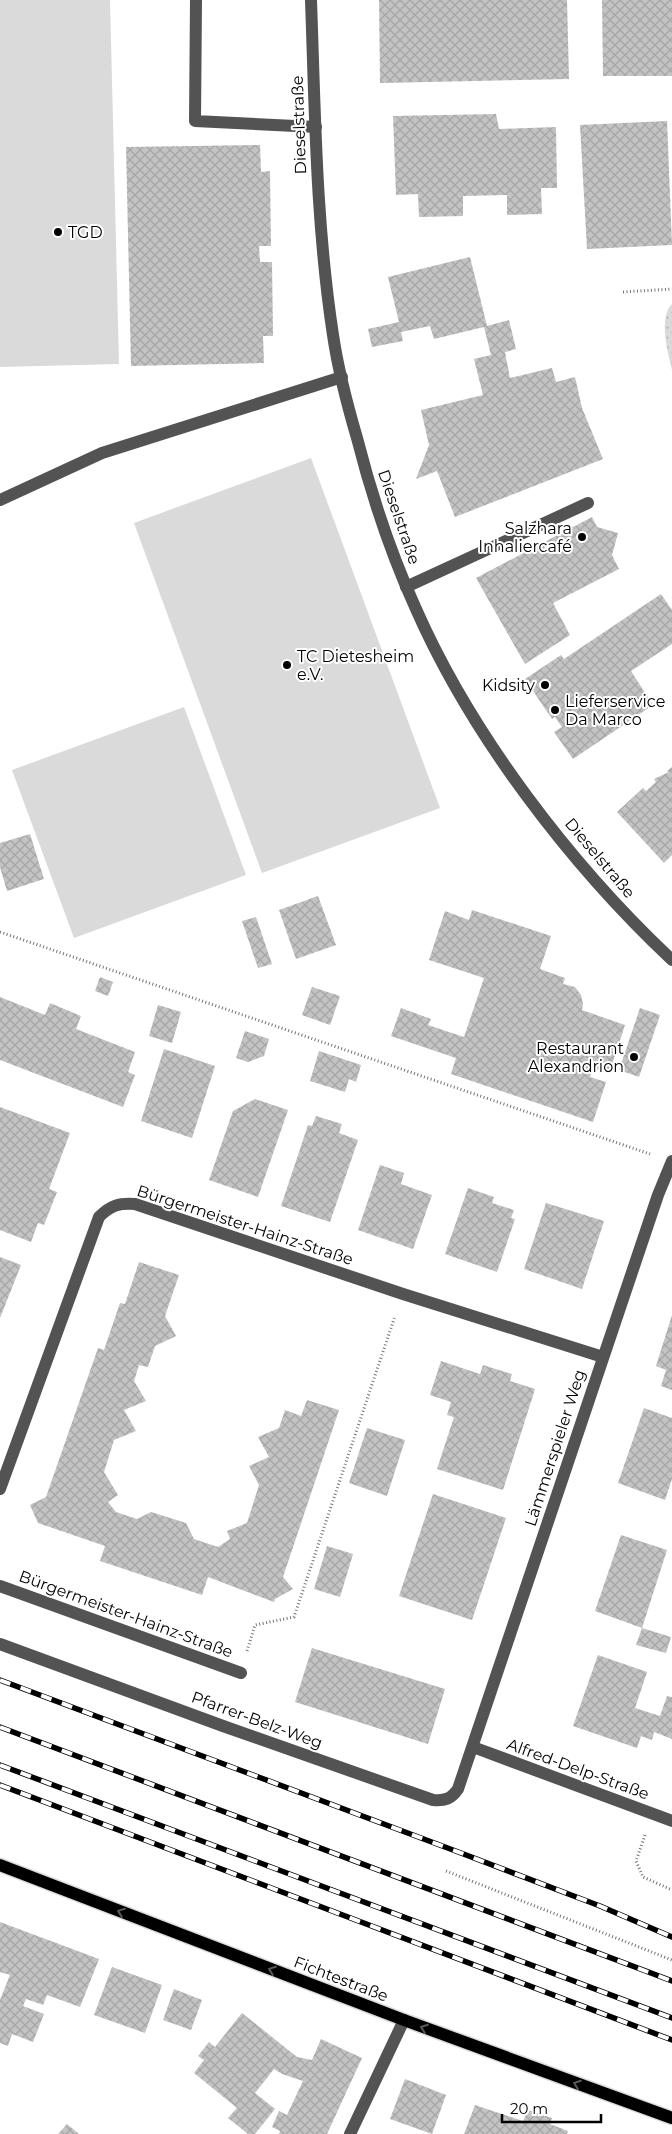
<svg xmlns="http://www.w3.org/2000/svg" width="672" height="2134" font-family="Montserrat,sans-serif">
  <defs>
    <pattern id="grass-dots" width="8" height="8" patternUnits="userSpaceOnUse" patternTransform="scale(1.25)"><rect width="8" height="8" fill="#dadada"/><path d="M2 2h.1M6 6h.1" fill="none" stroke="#b9b9b9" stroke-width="1.8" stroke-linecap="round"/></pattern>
    <pattern id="building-cross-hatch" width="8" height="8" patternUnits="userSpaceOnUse" patternTransform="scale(1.25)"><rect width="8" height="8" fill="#c3c3c3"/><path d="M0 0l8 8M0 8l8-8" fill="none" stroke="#a6a6a6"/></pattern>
  </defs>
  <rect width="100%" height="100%" fill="#fff"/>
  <!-- grass -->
  <path fill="url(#grass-dots)" d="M672 304V370C668 352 658 318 672 304Z"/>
  <!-- pitch -->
  <g fill="#dadada">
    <polygon points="0,0 110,0 119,364 0,367"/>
    <polygon points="311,458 440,808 262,873 134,523"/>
    <polygon points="184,707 246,875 74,938 12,770"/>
  </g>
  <!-- building -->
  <g fill="url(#building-cross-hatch)">
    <polygon points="379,0 567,0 569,79 380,83"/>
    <polygon points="602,0 672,0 672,76 603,76"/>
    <polygon points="496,114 499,129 556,127 557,188 541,188 542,214 507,215 507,195 463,196 463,216 419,217 418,194 396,195 393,116"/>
    <polygon points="667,121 672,245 587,249 580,125"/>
    <polygon points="260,145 261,172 270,171 271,246 259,246 260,262 272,262 273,336 263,336 264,363 131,366 126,147"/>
    <polygon points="470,257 487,326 509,320 516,349 505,352 510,378 552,368 556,382 575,377 582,408 603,459 455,517 437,471 416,479 429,445 421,410 483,395 474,359 491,355 484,327 434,339 430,326 401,332 403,341 372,347 368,329 399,322 388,277"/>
    <polygon points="592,517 597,527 618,533 612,555 619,569 553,603 570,635 525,664 476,578"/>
    <polygon points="661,594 672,610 672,644 631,671 653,705 573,759 554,732 562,727 555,717 552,719 525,679 561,655 564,659"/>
    <polygon points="672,767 672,855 664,863 617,812 643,788 646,791 656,782 654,779 669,772 667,771"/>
    <polygon points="30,834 44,879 7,891 0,867 0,843"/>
    <polygon points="318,896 336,945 296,959 279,910"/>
    <polygon points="472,910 551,936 540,969 565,978 563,984 575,987 581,995 583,1004 582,1010 625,1025 609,1074 593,1068 590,1077 606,1082 593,1122 451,1074 456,1058 391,1036 401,1008 431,1019 428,1025 464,1037 484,978 429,960 445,911 469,920"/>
    <polygon points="256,917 272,964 258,968 242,921"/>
    <polygon points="100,977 113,982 108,996 95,991"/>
    <polygon points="312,987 340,996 330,1025 302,1015"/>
    <polygon points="0,997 45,1015 50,1003 81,1016 76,1029 135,1052 128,1072 135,1075 123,1107 0,1060"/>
    <polygon points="158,1005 181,1012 172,1043 149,1036"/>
    <polygon points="640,1008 660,1015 639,1077 619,1070"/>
    <polygon points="245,1031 269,1039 264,1056 248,1062 236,1058"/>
    <polygon points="164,1049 215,1066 192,1138 141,1121"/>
    <polygon points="319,1051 361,1065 356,1082 349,1079 345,1092 310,1081"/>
    <polygon points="255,1099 288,1110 258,1197 209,1180 233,1111"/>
    <polygon points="0,1107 70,1133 49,1189 57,1192 44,1225 38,1223 31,1242 0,1230"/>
    <polygon points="316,1116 342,1124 339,1133 358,1140 330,1222 281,1206 308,1125 312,1126"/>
    <polygon points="380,1165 404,1173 401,1184 432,1195 413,1249 358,1230"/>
    <polygon points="468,1188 494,1197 492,1203 514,1210 511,1218 515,1219 497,1272 445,1254"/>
    <polygon points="546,1203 604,1221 582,1289 524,1269"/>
    <polygon points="0,1257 21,1265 0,1318"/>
    <polygon points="139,1262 179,1275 165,1316 176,1336 155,1346 148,1367 139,1365 134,1381 146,1401 124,1410 136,1431 114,1440 104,1472 118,1495 108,1502 116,1512 137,1519 151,1512 186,1523 194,1539 218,1547 230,1539 227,1531 247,1523 259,1485 249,1466 269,1457 258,1437 279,1428 285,1410 301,1416 307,1400 339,1410 283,1577 293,1589 275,1599 274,1602 208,1577 202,1595 100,1561 105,1546 38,1523 30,1505 46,1497 98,1348 104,1350 120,1303 125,1304"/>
    <polygon points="672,1315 672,1390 661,1386 666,1370 656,1366"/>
    <polygon points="441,1361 480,1374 483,1365 512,1374 510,1381 535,1389 503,1490 437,1469 454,1417 447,1415 451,1402 430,1395"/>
    <polygon points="644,1408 672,1418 672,1479 665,1500 618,1483"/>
    <polygon points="367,1428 405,1440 387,1496 349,1483"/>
    <polygon points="433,1494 506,1518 472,1620 399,1596"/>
    <polygon points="621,1535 667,1550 642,1628 671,1637 666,1653 636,1645 642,1628 595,1611"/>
    <polygon points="327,1546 353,1554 340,1597 314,1589"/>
    <polygon points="312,1648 445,1689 428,1744 295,1702"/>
    <polygon points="598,1655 647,1672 635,1708 660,1716 667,1696 672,1697 672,1739 654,1732 652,1740 641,1736 637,1748 573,1726"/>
    <polygon points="0,1922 99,1959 80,2007 47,1995 43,2005 26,1999 23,2006 44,2014 33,2042 12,2034 8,2046 0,2043 0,2000 10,1975 0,1972"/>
    <polygon points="112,1967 162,1985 145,2033 94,2015"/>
    <polygon points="174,1989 202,2000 191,2030 163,2020"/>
    <polygon points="242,2013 297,2057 312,2060 321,2039 362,2058 327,2134 279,2134 280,2131 272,2127 279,2111 287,2115 303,2081 282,2074 274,2069 255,2093 275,2109 255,2134 248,2134 228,2118 237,2108 194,2073 204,2060 198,2056 209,2042 215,2047"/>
    <polygon points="405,2079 446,2095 432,2134 390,2119"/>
    <polygon points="475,2105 523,2121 528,2110 552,2118 550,2124 568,2131 567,2134 464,2134"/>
    <polygon points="67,2124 79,2134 58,2134"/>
  </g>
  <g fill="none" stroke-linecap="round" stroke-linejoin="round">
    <!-- major casing -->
    <g stroke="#dbdbdb" stroke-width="15">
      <polyline id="major" points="0,1865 404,2020 672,2118"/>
    </g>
    <!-- path -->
    <g stroke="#757575" stroke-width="3" stroke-dasharray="1 2.5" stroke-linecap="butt">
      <polyline points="623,292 672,289"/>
      <polyline points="0,932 650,1154"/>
      <polyline points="247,1651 255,1625 294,1617 395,1316"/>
      <polyline points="645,1835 636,1861 643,1877 672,1890"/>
      <polyline points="446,1871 672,1960"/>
    </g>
    <!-- minor -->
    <g stroke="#535353" stroke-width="12">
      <polyline points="196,0 195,121 316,127"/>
      <path d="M311 0C315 112 316 224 333 335 338 369 347 404 357 438 372 497 391 554 416 609 472 736 571 865 672 960"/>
      <polyline points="0,500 102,453 342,377"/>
      <polyline points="406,587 588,503"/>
      <path d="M0 1489 99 1217C111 1205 119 1203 135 1204L403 1294 603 1357"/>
      <polyline points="0,1586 241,1673"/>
      <path d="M0 1644 223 1726 433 1800C445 1801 451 1799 458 1789L658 1195 672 1161"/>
      <polyline points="473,1747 672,1821"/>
      <polyline points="350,2134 404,2020"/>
    </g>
    <!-- major -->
    <use href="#major" stroke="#000" stroke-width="12"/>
    <!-- rail casing -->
    <g stroke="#000" stroke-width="5.5">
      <g id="rail">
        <polyline points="0,1680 453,1850 600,1906 672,1937"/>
        <polyline points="0,1727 672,1981"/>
        <polyline points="0,1765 672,2018"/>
        <polyline points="0,1785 672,2040"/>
      </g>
    </g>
    <!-- rail -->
    <use href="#rail" stroke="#fff" stroke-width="4" stroke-dasharray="11" stroke-linecap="butt"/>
  </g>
  <!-- one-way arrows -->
  <defs><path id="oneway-chevron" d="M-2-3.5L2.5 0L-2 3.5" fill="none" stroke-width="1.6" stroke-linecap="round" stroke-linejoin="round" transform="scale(1.25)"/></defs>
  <g stroke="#595959">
    <use href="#oneway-chevron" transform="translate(121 1912) rotate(-159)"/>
    <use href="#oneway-chevron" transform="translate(272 1970) rotate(-159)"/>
    <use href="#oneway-chevron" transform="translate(424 2028) rotate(-160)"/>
    <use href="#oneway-chevron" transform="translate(577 2084) rotate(-160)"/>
  </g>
  <!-- markers -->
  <g fill="#000" stroke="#fff" stroke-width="2">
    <circle cx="58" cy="232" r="5"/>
    <circle cx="582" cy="537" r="5"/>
    <circle cx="287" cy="665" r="5"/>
    <circle cx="545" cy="685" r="5"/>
    <circle cx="555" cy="710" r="5"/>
    <circle cx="634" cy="1057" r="5"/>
  </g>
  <g text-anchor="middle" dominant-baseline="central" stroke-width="4" stroke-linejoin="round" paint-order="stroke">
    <!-- street labels -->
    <g font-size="16" fill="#000" stroke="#fff">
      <text transform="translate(299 125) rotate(-92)">Dieselstraße</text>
      <text transform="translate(399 517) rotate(71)">Dieselstraße</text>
      <text transform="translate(600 858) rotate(50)">Dieselstraße</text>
      <text transform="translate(245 1225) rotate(18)">Bürgermeister-Hainz-Straße</text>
      <text transform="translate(555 1448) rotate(-72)">Lämmerspieler Weg</text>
      <text transform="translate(126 1614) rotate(20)">Bürgermeister-Hainz-Straße</text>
      <text transform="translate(257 1720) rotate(20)">Pfarrer-Belz-Weg</text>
      <text transform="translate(578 1769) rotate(20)">Alfred-Delp-Straße</text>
      <text transform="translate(341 1979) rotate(21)">Fichtestraße</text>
    </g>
    <!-- poi labels -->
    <g font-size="16" fill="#000" stroke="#fff" text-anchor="start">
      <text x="68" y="232">TGD</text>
      <text x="572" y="528" text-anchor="end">Salzhara<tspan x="572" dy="18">Inhaliercafé</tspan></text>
      <text x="297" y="656">TC Dietesheim<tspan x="297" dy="18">e.V.</tspan></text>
      <text x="535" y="685" text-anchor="end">Kidsity</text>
      <text x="565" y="701">Lieferservice<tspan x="565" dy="18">Da Marco</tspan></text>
      <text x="624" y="1048" text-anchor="end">Restaurant<tspan x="624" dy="18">Alexandrion</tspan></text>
    </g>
  </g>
  <!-- scale -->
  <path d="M502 2114v8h99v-8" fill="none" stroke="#000000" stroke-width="2.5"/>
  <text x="510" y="2114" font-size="15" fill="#000000" stroke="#ffffff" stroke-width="4" paint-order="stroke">20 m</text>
</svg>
